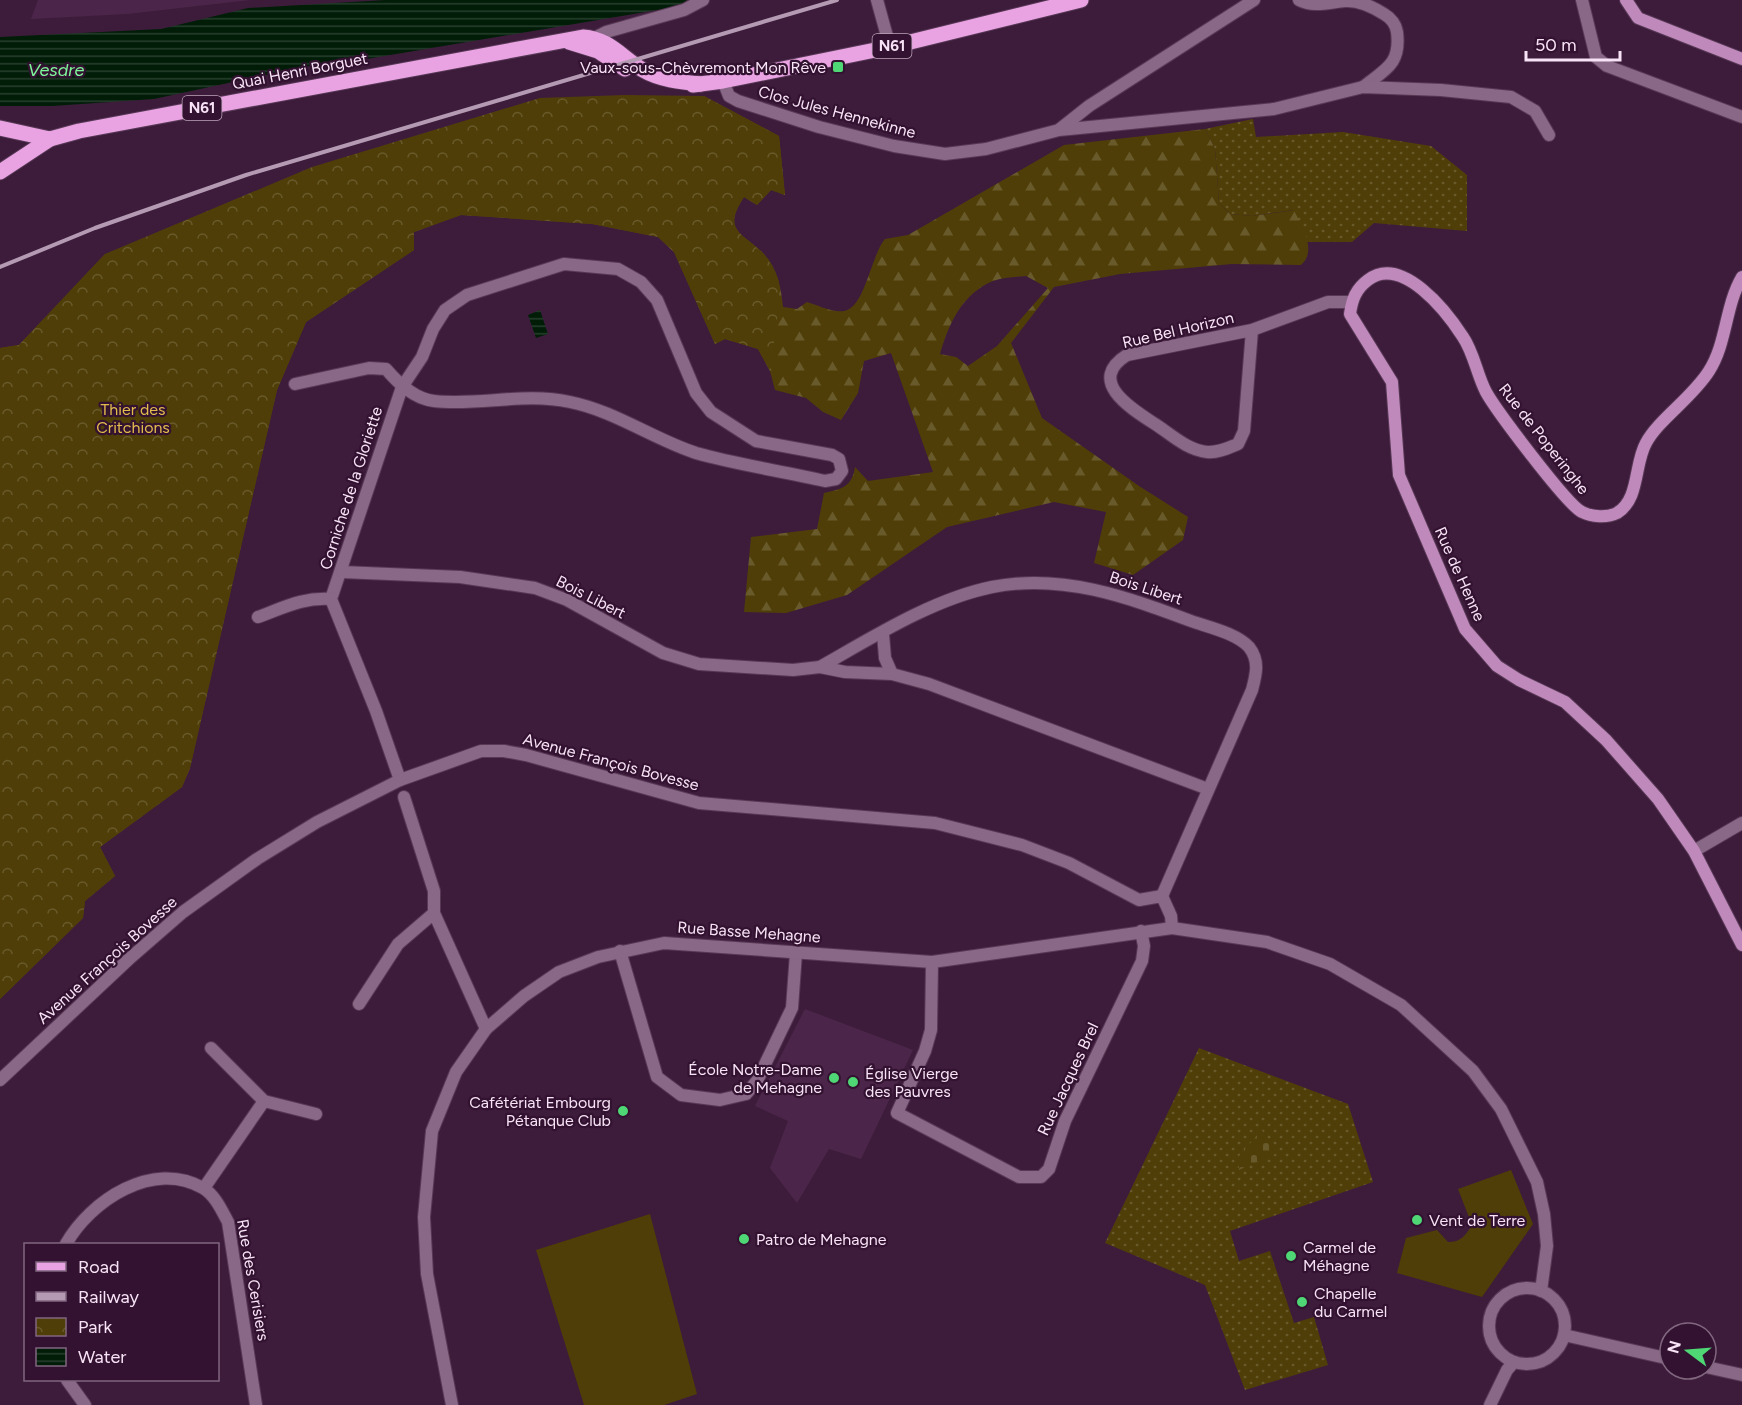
<svg xmlns="http://www.w3.org/2000/svg" width="1742" height="1405" font-family="Figtree,sans-serif">
  <defs>
    <pattern id="grass-dots" width="8" height="8" patternUnits="userSpaceOnUse" patternTransform="scale(1.5)"><rect width="8" height="8" fill="#4f3e07"/><path d="M2 2h.1M6 6h.1" fill="none" stroke="#695a2c" stroke-width="1.8" stroke-linecap="round"/></pattern>
    <pattern id="forest-firs" width="22" height="20" patternUnits="userSpaceOnUse" patternTransform="scale(1.5)"><rect width="22" height="20" fill="#4f3e07"/><path d="M5 1l3.5 6h-7zM16 11l3.5 6h-7z" fill="#695a2c"/></pattern>
    <pattern id="cemetery-stones" width="16" height="16" patternUnits="userSpaceOnUse" patternTransform="scale(1.5)"><rect width="16" height="16" fill="#4f3e07"/><path d="M2 7V4a2 2 0 0 1 4 0v3zM10 15v-3a2 2 0 0 1 4 0v3z" fill="#695a2c"/></pattern>
    <pattern id="park-crowns" width="20" height="18" patternUnits="userSpaceOnUse" patternTransform="scale(1.5)"><rect width="20" height="18" fill="#4f3e07"/><path d="M2 6a3 3 0 1 1 6 0M12 15a3 3 0 1 1 6 0" fill="none" stroke="#695a2c"/></pattern>
    <pattern id="water-rules" width="6" height="5" patternUnits="userSpaceOnUse" patternTransform="scale(1.5)"><rect width="6" height="5" fill="#011d08"/><path d="M0 2.5h6" fill="none" stroke="#273e2d"/></pattern>
  </defs>
  <rect width="100%" height="100%" fill="#3d1c3b"/>
  <!-- built -->
  <g fill="#4c264a">
    <polygon points="38,0 250,0 127,14 31,19"/>
    <polygon points="805,1009 913,1050 861,1159 829,1149 797,1203 770,1168 788,1121 755,1106"/>
  </g>
  <!-- grass -->
  <g fill="url(#grass-dots)">
    <polygon points="1253,119 1256,137 1343,132 1431,146 1467,175 1467,231 1374,223 1352,242 1307,242 1293,210 1252,216 1230,214 1219,203 1215,149 1205,129"/>
    <polygon points="1199,1048 1348,1104 1373,1182 1230,1231 1239,1261 1270,1251 1294,1323 1314,1317 1328,1365 1245,1390 1205,1285 1105,1243"/>
  </g>
  <!-- forest -->
  <path fill="url(#forest-firs)" fill-rule="evenodd" d="M704 96 779 136 785 195 771 190 757 205 744 197C722 231 740 231 762 252 777 266 781 287 783 307L797 309 807 302C817 305 833 313 844 311 865 308 871 255 885 239L908 235 1064 145 1205 129 1215 149 1219 203 1230 214 1252 216 1294 210C1301 226 1318 250 1301 265L1232 264 1120 274 1054 287 1011 343 1042 418 1139 486 1188 517 1183 540 1133 575 1094 563 1106 512 1054 502 947 527 847 595 786 613 744 612 751 537 817 529 824 493C842 489 852 487 855 467L868 481 933 472 891 353 864 361 858 393 841 420 823 412 806 398 775 390 770 371 758 349 725 339 715 344 674 252 658 237 592 224 461 215 414 232V250L306 322 277 390 190 768 182 787 100 847 115 876 85 901 83 918 0 999V348L19 345 105 254ZM1026 276 1048 288 997 346 968 366 956 357 940 354C949 323 962 294 993 281 1003 277 1016 277 1026 276Z"/>
  <!-- cemetery -->
  <polygon fill="url(#cemetery-stones)" points="1262,1130 1275,1154 1239,1170 1238,1157"/>
  <!-- park -->
  <path fill="url(#park-crowns)" d="M625 95 704 96 779 136 785 195 771 190 757 205 744 197C724 227 738 232 761 251 767 257 775 270 778 279 783 290 772 354 770 371L758 349 725 339 715 344 674 252 658 237 592 224 461 215 414 232V250L306 322 277 390 190 768 182 787 100 847 115 876 85 901 83 918 0 999V348L19 345 105 254 312 167 540 98Z"/>
  <!-- garden -->
  <g fill="#4f3e07">
    <path d="M1511 1170 1533 1224 1482 1297 1397 1273 1406 1238 1437 1230 1448 1242C1461 1242 1465 1236 1472 1225L1458 1189Z"/>
    <polygon points="650,1214 697,1394 664,1405 584,1405 536,1250"/>
  </g>
  <!-- water -->
  <g fill="url(#water-rules)">
    <polygon points="385,0 687,0 681,6 361,60 302,67 154,99 53,106 0,106 0,37 161,29 248,8"/>
    <polygon points="540,310 548,334 536,338 528,315"/>
  </g>
  <g fill="none" stroke-linecap="round" stroke-linejoin="round">
    <!-- street casing -->
    <g stroke="#573855" stroke-width="14">
      <g id="street">
        <polyline points="877,0 890,47"/>
        <path d="M1299 0C1314 8 1330 2 1345 1 1359 0 1373 7 1384 14 1391 18 1396 25 1397 32 1401 64 1386 69 1363 87"/>
        <polyline points="1582,0 1596,57 1607,66 1742,117"/>
        <polyline points="592,45 596,37 606,32 684,10 703,0"/>
        <polyline points="723,81 729,96 738,101 819,127 894,146 945,154 986,149 1059,130 1274,109 1363,87 1441,90 1511,97 1535,111 1549,135"/>
        <polyline points="1060,129 1089,106 1254,0"/>
        <path d="M1252 330 1244 431 1238 444C1228 448 1218 453 1207 452 1188 450 1173 436 1158 426 1135 411 1084 382 1127 355L1252 330 1328 302H1352"/>
        <path d="M295 384 369 368 386 369C398 383 414 399 434 401 479 406 525 392 570 402 615 411 653 439 696 453 738 465 783 471 825 481L836 479 842 471 839 459 832 455 756 441 711 412 696 393 657 300 641 282 618 269 564 264 467 295 445 310 433 329 422 357 402 387 331 599 376 711 400 780"/>
        <polyline points="342,572 460,577 535,588 567,600 663,653 699,664 793,670 820,667 845,672 892,674 929,684 1208,789"/>
        <path d="M258 617C283 608 303 597 331 599"/>
        <polyline points="883,634 885,658 892,674"/>
        <path d="M820 667C873 637 933 599 992 587 1062 573 1127 597 1191 621 1208 627 1236 633 1249 647 1260 661 1256 675 1252 690L1162 896"/>
        <polyline points="404,797 434,891 434,913"/>
        <polyline points="1694,851 1742,823"/>
        <polyline points="620,951 657,1077 681,1095 720,1100 746,1094 757,1081 792,1008 796,953"/>
        <polyline points="932,962 931,1030 925,1051 897,1113 1019,1177 1041,1177 1049,1169 1065,1121 1142,961 1144,946 1141,931"/>
        <polyline points="359,1004 398,944 434,913 486,1029"/>
        <polyline points="211,1048 264,1101 316,1114"/>
        <polyline points="0,1080 129,959 183,912 257,859 317,822 400,780 481,751 504,751 526,755 699,803 935,823 1022,845 1069,863 1139,900 1162,896 1171,916 1172,928"/>
        <polyline points="204,1188 264,1101"/>
        <path d="M66 1244C90 1201 153 1159 203 1188 215 1195 222 1211 228 1222L256 1405"/>
        <circle cx="1527" cy="1326" r="38"/>
        <polyline points="1564,1335 1670,1359"/>
        <polyline points="1706,1367 1742,1375"/>
        <polyline points="67,1380 85,1405"/>
        <polyline points="452,1405 427,1274 424,1217 432,1131 456,1072 486,1029 524,996 559,972 598,957 664,943 932,962 1172,928 1267,942 1330,964 1401,1005 1473,1071 1501,1109 1537,1182 1544,1214 1547,1246 1541,1291"/>
        <polyline points="1490,1405 1507,1370 1514,1362"/>
      </g>
    </g>
    <!-- secondary casing -->
    <g stroke="#573855" stroke-width="14">
      <g id="secondary">
        <polyline points="1626,0 1638,18 1742,59"/>
        <path d="M1742 277C1725 306 1727 343 1709 371 1692 398 1658 420 1646 443 1634 464 1640 499 1617 513 1607 518 1592 517 1582 512 1567 505 1496 410 1486 392 1477 375 1474 353 1463 337 1447 312 1402 254 1368 280 1356 289 1352 299 1350 314L1392 382 1399 475 1465 629 1497 666 1519 680 1565 702 1606 740 1658 799 1694 851 1742 945"/>
      </g>
    </g>
    <!-- primary casing -->
    <g stroke="#573855" stroke-width="17">
      <g id="primary">
        <polyline points="569,42 598,51 625,69"/>
        <polyline points="693,85 723,81 890,47 1081,0"/>
        <path d="M0 128 50 139 79 131 583 37C610 39 621 57 643 70 660 80 682 82 701 84"/>
        <polyline points="0,172 50,139"/>
      </g>
    </g>
    <!-- street -->
    <use href="#street" stroke="#896786" stroke-width="12"/>
    <!-- secondary -->
    <use href="#secondary" stroke="#bf89bb" stroke-width="12"/>
    <!-- primary -->
    <use href="#primary" stroke="#e9a3e3" stroke-width="15"/>
    <!-- rail -->
    <polyline stroke="#b49ab2" stroke-width="4" points="0,267 95,228 246,175 837,0"/>
  </g>
  <!-- markers -->
  <g fill="#4fd675" stroke="#321230" stroke-width="2">
    <rect x="832" y="61" width="12" height="12" rx="3"/>
    <circle cx="834" cy="1078" r="6"/>
    <circle cx="853" cy="1082" r="6"/>
    <circle cx="623" cy="1111" r="6"/>
    <circle cx="1417" cy="1220" r="6"/>
    <circle cx="744" cy="1239" r="6"/>
    <circle cx="1291" cy="1256" r="6"/>
    <circle cx="1302" cy="1302" r="6"/>
  </g>
  <g text-anchor="middle" dominant-baseline="central" stroke-width="4.5" stroke-linejoin="round" paint-order="stroke">
    <!-- shield labels -->
    <g fill="#321230" stroke="#bda4bb" stroke-width="1.5">
      <rect x="872.5" y="34" width="39" height="24" rx="4.5"/>
      <rect x="182.5" y="96" width="39" height="24" rx="4.5"/>
    </g>
    <g font-size="15" font-weight="bold" fill="#f8e3f6">
      <text x="892" y="46">N61</text>
      <text x="202" y="108">N61</text>
    </g>
    <!-- poi labels -->
    <g font-size="16" fill="#f8e3f6" stroke="#321230" text-anchor="start">
      <text x="826" y="67" text-anchor="end">Vaux-sous-Chèvremont Mon Rêve</text>
      <text x="822" y="1069" text-anchor="end">École Notre-Dame<tspan x="822" dy="18">de Mehagne</tspan></text>
      <text x="865" y="1073">Église Vierge<tspan x="865" dy="18">des Pauvres</tspan></text>
      <text x="611" y="1102" text-anchor="end">Cafétériat Embourg<tspan x="611" dy="18">Pétanque Club</tspan></text>
      <text x="1429" y="1220">Vent de Terre</text>
      <text x="756" y="1239">Patro de Mehagne</text>
      <text x="1303" y="1247">Carmel de<tspan x="1303" dy="18">Méhagne</tspan></text>
      <text x="1314" y="1293">Chapelle<tspan x="1314" dy="18">du Carmel</tspan></text>
    </g>
    <!-- street labels -->
    <g font-size="16" fill="#f8e3f6" stroke="#321230">
      <text transform="translate(300 71) rotate(-11)">Quai Henri Borguet</text>
      <text transform="translate(837 112) rotate(15)">Clos Jules Hennekinne</text>
      <text transform="translate(1178 330) rotate(-13)">Rue Bel Horizon</text>
      <text transform="translate(1544 439) rotate(52)">Rue de Poperinghe</text>
      <text transform="translate(351 488) rotate(-72)">Corniche de la Gloriette</text>
      <text transform="translate(1460 574) rotate(66)">Rue de Henne</text>
      <text transform="translate(1146 588) rotate(18)">Bois Libert</text>
      <text transform="translate(591 597) rotate(27)">Bois Libert</text>
      <text transform="translate(611 762) rotate(15)">Avenue François Bovesse</text>
      <text transform="translate(749 932) rotate(4)">Rue Basse Mehagne</text>
      <text transform="translate(107 960) rotate(-42)">Avenue François Bovesse</text>
      <text transform="translate(1068 1079) rotate(-65)">Rue Jacques Brel</text>
      <text transform="translate(253 1280) rotate(80)">Rue des Cerisiers</text>
    </g>
    <!-- park labels -->
    <g font-size="16" fill="#e3bc4e" stroke="#321230">
      <text x="133" y="409">Thier des<tspan x="133" dy="18">Critchions</tspan></text>
    </g>
    <!-- water labels -->
    <g font-size="18" font-style="italic" fill="#7ef69a" stroke="#321230">
      <text x="56" y="70">Vesdre</text>
    </g>
  </g>
  <!-- legend -->
  <rect x="24" y="1243" width="195" height="138" fill="#321230" stroke="#81667f" stroke-width="1.5"/>
  <rect x="36" y="1262" width="30" height="9" fill="#e9a3e3" stroke="#81667f" stroke-width="1.5"/>
  <text x="78" y="1273" font-size="18" fill="#f8e3f6">Road</text>
  <rect x="36" y="1292" width="30" height="9" fill="#b49ab2" stroke="#81667f" stroke-width="1.5"/>
  <text x="78" y="1303" font-size="18" fill="#f8e3f6">Railway</text>
  <rect x="36" y="1318" width="30" height="18" fill="url(#park-crowns)" stroke="#81667f" stroke-width="1.5"/>
  <text x="78" y="1333" font-size="18" fill="#f8e3f6">Park</text>
  <rect x="36" y="1348" width="30" height="18" fill="url(#water-rules)" stroke="#81667f" stroke-width="1.5"/>
  <text x="78" y="1363" font-size="18" fill="#f8e3f6">Water</text>
  <!-- north arrow -->
  <g transform="translate(1688 1351) rotate(286)"><circle r="28" fill="#321230" stroke="#81667f" stroke-width="1.5"/>
  <path d="M0-4.5L10 22L0 15L-10 22Z" fill="#4fd675"/>
  <text y="-9" font-size="16" font-weight="bold" text-anchor="middle" fill="#f8e3f6">N</text>
  </g>
  <!-- scale -->
  <path d="M1526 51v9h94v-9" fill="none" stroke="#f8e3f6" stroke-width="3"/>
  <text x="1535" y="51" font-size="18" fill="#f8e3f6" stroke="#321230" stroke-width="4.5" paint-order="stroke">50 m</text>
</svg>
